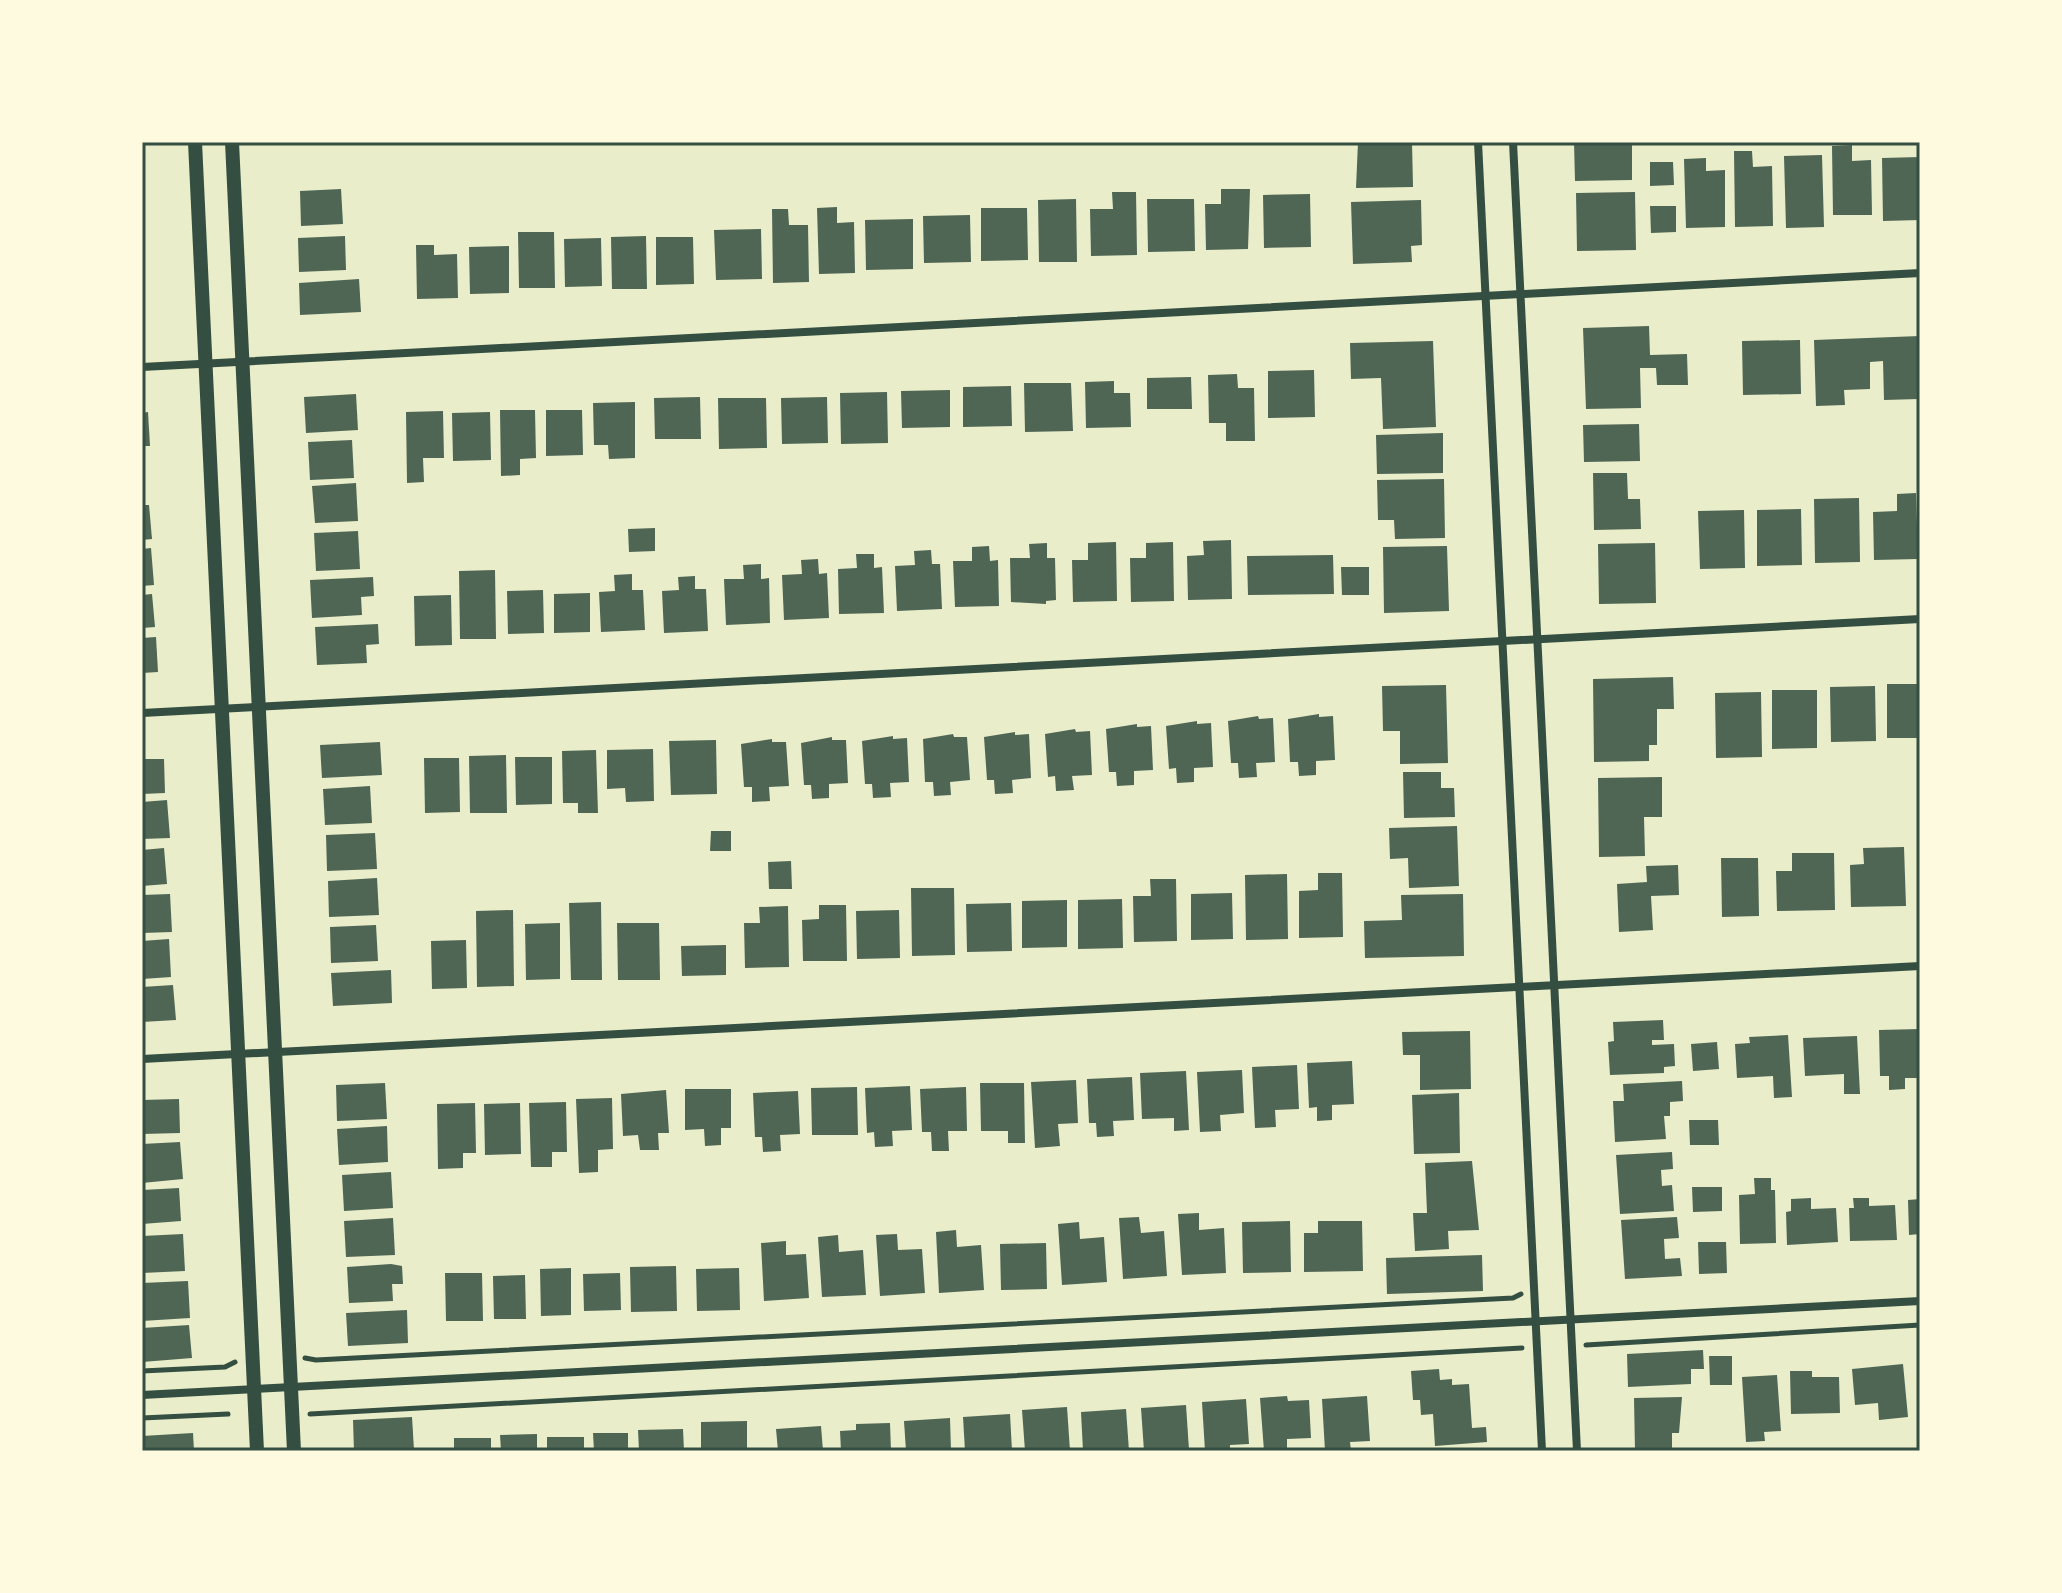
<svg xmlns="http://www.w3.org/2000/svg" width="2062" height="1593" font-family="'Source Sans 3',sans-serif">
  <rect width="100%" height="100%" fill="#e9edc9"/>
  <!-- building -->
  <g fill="#4f6655">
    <polygon points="1358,142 1412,142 1413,187 1356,188"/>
    <polygon points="1574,142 1632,142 1632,180 1575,181"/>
    <polygon points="1852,145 1852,161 1871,160 1872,215 1833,215 1832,146"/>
    <polygon points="1734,151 1752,151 1753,167 1772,166 1773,226 1735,227"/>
    <polygon points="1822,155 1824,227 1786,228 1784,156"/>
    <polygon points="1920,157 1920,220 1883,221 1882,158"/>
    <polygon points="1706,158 1706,171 1725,170 1725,227 1686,228 1684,159"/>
    <polygon points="1650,162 1673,162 1674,185 1650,186"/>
    <polygon points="341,189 343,224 301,226 300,191"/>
    <polygon points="1221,189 1250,189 1248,249 1206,250 1205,204 1221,204"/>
    <polygon points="1112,192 1136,192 1137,255 1091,256 1090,209 1113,209"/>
    <polygon points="1635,192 1636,250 1577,251 1576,193"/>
    <polygon points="1310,194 1311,247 1264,248 1263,195"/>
    <polygon points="1076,199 1077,262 1039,262 1038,200"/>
    <polygon points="1147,199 1194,199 1195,251 1148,252"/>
    <polygon points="1421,200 1422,245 1411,246 1412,262 1353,264 1351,202"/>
    <polygon points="1650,206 1676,206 1676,232 1651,233"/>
    <polygon points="837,207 837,223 854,222 855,273 819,274 817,208"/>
    <polygon points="981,208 1027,208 1028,260 981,261"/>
    <polygon points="772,209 788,209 789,225 808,225 809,282 773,283"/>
    <polygon points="970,215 971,262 924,263 923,216"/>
    <polygon points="913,219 913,269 866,270 865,220"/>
    <polygon points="761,229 762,279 716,280 714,230"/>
    <polygon points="518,232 554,232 555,288 519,288"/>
    <polygon points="345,236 346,270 299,272 298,238"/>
    <polygon points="646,236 647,289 612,289 611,237"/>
    <polygon points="656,237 693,237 694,284 656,285"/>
    <polygon points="601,238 602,286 565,287 564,239"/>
    <polygon points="416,245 434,245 434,255 457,254 458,298 417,299"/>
    <polygon points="509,246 509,293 470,294 469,247"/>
    <polygon points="359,279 361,312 300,315 299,283"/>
    <polygon points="1649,326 1650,355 1687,354 1688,385 1657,385 1656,368 1640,368 1641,408 1586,409 1583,328"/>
    <polygon points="1920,336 1919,399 1884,400 1883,361 1870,362 1870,389 1844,390 1845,405 1816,406 1814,340"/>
    <polygon points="1800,340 1801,394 1743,395 1742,341"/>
    <polygon points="1433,341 1436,427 1383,429 1381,378 1351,379 1350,343"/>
    <polygon points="1314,370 1315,417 1268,418 1268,371"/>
    <polygon points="1237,374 1238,388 1254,388 1255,441 1226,441 1226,423 1209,423 1208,375"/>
    <polygon points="1191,377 1192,409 1147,409 1147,378"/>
    <polygon points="1114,381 1114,393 1130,393 1131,427 1086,428 1085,382"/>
    <polygon points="1024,383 1071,383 1073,431 1025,432"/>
    <polygon points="1011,386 1012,426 963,427 963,387"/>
    <polygon points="950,390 950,427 902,428 901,391"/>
    <polygon points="887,392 888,443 841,444 840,393"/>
    <polygon points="356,394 358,430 306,433 304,397"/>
    <polygon points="700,397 701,439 655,439 654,398"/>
    <polygon points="827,397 828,443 782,444 781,398"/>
    <polygon points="718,398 766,398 767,448 719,449"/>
    <polygon points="635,402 635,458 609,459 608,445 594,445 593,403"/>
    <polygon points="500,410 535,410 536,458 520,459 520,475 501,476"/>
    <polygon points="546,410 582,410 583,455 546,456"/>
    <polygon points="443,411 444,458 423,458 424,482 407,483 406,412"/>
    <polygon points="148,412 150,446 142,446 142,413"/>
    <polygon points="490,412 491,460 453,461 452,413"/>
    <polygon points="1639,424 1640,461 1584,462 1583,425"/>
    <polygon points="1443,433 1443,473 1377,474 1376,435"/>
    <polygon points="352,440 354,478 310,480 308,442"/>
    <polygon points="1593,473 1627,473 1628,499 1640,499 1641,529 1594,530"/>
    <polygon points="1444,479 1445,538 1395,539 1394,520 1378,520 1377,480"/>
    <polygon points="356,483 358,521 315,523 312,486"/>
    <polygon points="1916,493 1918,559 1874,560 1873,512 1897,511 1897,494"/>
    <polygon points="1859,498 1860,562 1815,563 1814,499"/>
    <polygon points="142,505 149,505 152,539 142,540"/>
    <polygon points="1801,509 1802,565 1757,566 1757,510"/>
    <polygon points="1744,510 1745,568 1700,569 1698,511"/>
    <polygon points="655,528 655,551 629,552 628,529"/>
    <polygon points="358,531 360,569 316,571 314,533"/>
    <polygon points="1231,540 1232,599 1188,600 1187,556 1204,555 1203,541"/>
    <polygon points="1116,542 1117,601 1073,602 1072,560 1088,560 1088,543"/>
    <polygon points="1173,542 1174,601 1131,602 1130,558 1146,558 1146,543"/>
    <polygon points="1047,543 1047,558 1055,558 1056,600 1046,601 1046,604 1011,602 1010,558 1030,558 1029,544"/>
    <polygon points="1655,543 1656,603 1599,604 1598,544"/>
    <polygon points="989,546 990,561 998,560 999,606 955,607 953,561 972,561 972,547"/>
    <polygon points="1447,546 1449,611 1384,613 1383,547"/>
    <polygon points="151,548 154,585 142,586 142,549"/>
    <polygon points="931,550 932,564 940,564 942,609 897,611 895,566 915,565 914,551"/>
    <polygon points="856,554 874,554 874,568 882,567 884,613 839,614 838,569 857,568"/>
    <polygon points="1333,555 1334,594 1248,595 1247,556"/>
    <polygon points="818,559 819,574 827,573 829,618 784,620 782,575 802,574 801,560"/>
    <polygon points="761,564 761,579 769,578 770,623 726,625 724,579 744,579 743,565"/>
    <polygon points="1341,567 1369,567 1369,595 1342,595"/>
    <polygon points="495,570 496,639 460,639 459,571"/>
    <polygon points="632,574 632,590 643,590 645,630 601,632 599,592 615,591 614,575"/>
    <polygon points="695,576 695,589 706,589 708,631 664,633 662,591 679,590 678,577"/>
    <polygon points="373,577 374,596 361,597 362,615 312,618 310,580"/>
    <polygon points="543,590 544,633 508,634 507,591"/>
    <polygon points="590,593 590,632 554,633 554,594"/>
    <polygon points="152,594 155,627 142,628 142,595"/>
    <polygon points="451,595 452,645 415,646 414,596"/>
    <polygon points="378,624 379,644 366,645 367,663 317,665 315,627"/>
    <polygon points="156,637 158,672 142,673 142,638"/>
    <polygon points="1673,677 1674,709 1657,709 1657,745 1649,745 1649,761 1594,762 1593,679"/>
    <rect x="1887" y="684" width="33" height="54"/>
    <polygon points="1446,685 1448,763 1400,764 1400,731 1383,731 1382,686"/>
    <polygon points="1875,686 1876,741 1831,742 1830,687"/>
    <polygon points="1772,690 1817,690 1817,748 1772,749"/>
    <polygon points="1761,692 1762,757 1716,758 1715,693"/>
    <polygon points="1319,714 1319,717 1333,716 1335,760 1316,761 1316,775 1299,776 1298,762 1290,762 1288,719"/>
    <polygon points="1258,716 1259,719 1273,718 1275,762 1256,763 1257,777 1239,778 1238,763 1231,763 1228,721"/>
    <polygon points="1197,721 1197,724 1211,723 1213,767 1194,768 1194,782 1177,783 1176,768 1169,769 1166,726"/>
    <polygon points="1137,724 1137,727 1151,726 1153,770 1134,771 1134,785 1117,786 1116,772 1109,772 1106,729"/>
    <polygon points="1075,729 1076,732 1090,731 1092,775 1072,776 1074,790 1056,791 1055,776 1048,777 1045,734"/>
    <polygon points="1015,732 1015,735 1029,734 1031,778 1012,780 1013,793 995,794 994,780 987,780 984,737"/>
    <polygon points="953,734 954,737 967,737 970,780 950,782 951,795 934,796 933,782 925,782 923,739"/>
    <polygon points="893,736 893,739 907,738 909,782 890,783 891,797 873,798 872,784 865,784 862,741"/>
    <polygon points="832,737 832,740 846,740 848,783 829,784 829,798 812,799 811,785 804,785 801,743"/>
    <polygon points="772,739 772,742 786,742 789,786 769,787 770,801 752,802 752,787 744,787 741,744"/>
    <polygon points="716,740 717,794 671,795 669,741"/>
    <polygon points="380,742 382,775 322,778 320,745"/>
    <polygon points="653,749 654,801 626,802 625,788 607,789 607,750"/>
    <polygon points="596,750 598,813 578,813 578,803 563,803 562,751"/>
    <polygon points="506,755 507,813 470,813 469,756"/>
    <polygon points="515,757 552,757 552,804 516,805"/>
    <polygon points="424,758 459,758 460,812 425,813"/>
    <polygon points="142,759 164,759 165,793 142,794"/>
    <polygon points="1403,772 1441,772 1441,788 1454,788 1455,817 1404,818"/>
    <polygon points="1662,777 1662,817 1644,817 1645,856 1599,857 1598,778"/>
    <polygon points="370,786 372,823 325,825 323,789"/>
    <polygon points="167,800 170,838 142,839 142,802"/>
    <polygon points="1457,826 1459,886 1409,888 1408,858 1390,859 1389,828"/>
    <polygon points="711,831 731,831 731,851 710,851"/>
    <polygon points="375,833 377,869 327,871 326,835"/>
    <polygon points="1904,847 1906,906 1851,907 1850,865 1864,864 1863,848"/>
    <polygon points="164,848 167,884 142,886 142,850"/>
    <polygon points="1792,853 1834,853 1835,910 1777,911 1776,871 1792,871"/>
    <polygon points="1721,858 1758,858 1759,916 1722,917"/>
    <polygon points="791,861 792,889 769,889 768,862"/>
    <polygon points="1678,865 1679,895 1651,896 1653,930 1619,932 1617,884 1647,882 1646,866"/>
    <polygon points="1318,873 1342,873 1343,937 1299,938 1299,891 1318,890"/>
    <polygon points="1287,874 1288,939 1246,940 1245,875"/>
    <polygon points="377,878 379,915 329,917 328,881"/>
    <polygon points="1150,879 1176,879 1177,941 1134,942 1133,896 1151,896"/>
    <polygon points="911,888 954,888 955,955 912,956"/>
    <polygon points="1232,893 1233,939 1191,940 1191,894"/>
    <polygon points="170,894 172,932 142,933 142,895"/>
    <polygon points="1463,894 1464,956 1365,958 1364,921 1402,920 1401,895"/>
    <polygon points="1122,899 1123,948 1078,949 1078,900"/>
    <polygon points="1067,900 1067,947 1022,948 1022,901"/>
    <polygon points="601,902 602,980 571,980 569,903"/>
    <polygon points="1011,903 1012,951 967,952 966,904"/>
    <polygon points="819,905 846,905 847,961 803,961 802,920 819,919"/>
    <polygon points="788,906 789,967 745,968 744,923 760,923 759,907"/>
    <polygon points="513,910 514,986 477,987 476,911"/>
    <polygon points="899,910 900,958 857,959 856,911"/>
    <polygon points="560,923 560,979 526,980 525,924"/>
    <polygon points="617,923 659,923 660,980 618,980"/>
    <polygon points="376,925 378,961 331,963 330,927"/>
    <polygon points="169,939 171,977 142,979 142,941"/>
    <polygon points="466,940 467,988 432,989 431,941"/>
    <polygon points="726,945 726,975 682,976 681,946"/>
    <polygon points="391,970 392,1003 333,1006 331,973"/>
    <polygon points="173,985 176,1020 142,1022 142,987"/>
    <polygon points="1663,1020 1664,1040 1652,1040 1652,1045 1674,1044 1675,1066 1664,1067 1664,1073 1610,1075 1608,1042 1614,1041 1613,1022"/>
    <polygon points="1920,1029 1920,1078 1905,1078 1905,1089 1889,1090 1889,1076 1880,1076 1879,1030"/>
    <polygon points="1470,1031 1471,1089 1420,1090 1420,1055 1403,1055 1402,1032"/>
    <polygon points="1788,1035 1792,1097 1774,1098 1773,1076 1737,1078 1735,1044 1750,1043 1749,1037"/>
    <polygon points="1857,1036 1860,1094 1844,1094 1844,1074 1805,1076 1803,1038"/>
    <polygon points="1717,1042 1719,1069 1693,1071 1691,1044"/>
    <polygon points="1352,1061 1354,1104 1332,1105 1332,1120 1317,1121 1317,1107 1309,1108 1307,1063"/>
    <polygon points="1297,1065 1299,1109 1275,1110 1276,1127 1255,1128 1252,1067"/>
    <polygon points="1242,1070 1244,1113 1220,1115 1221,1131 1200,1132 1197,1072"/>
    <polygon points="1186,1071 1189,1130 1174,1131 1174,1118 1142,1119 1140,1073"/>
    <polygon points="1132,1077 1134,1120 1113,1121 1114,1136 1097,1137 1096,1123 1089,1123 1087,1079"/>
    <polygon points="1076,1080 1078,1123 1058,1124 1060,1146 1035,1148 1031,1082"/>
    <polygon points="1682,1081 1683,1101 1670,1102 1670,1116 1664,1116 1666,1139 1615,1142 1613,1101 1624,1101 1623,1084"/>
    <polygon points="385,1083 387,1119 337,1121 336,1085"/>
    <polygon points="980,1083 1024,1083 1025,1143 1008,1143 1008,1131 981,1131"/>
    <polygon points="910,1086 912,1130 892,1131 893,1146 875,1147 874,1132 867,1133 865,1088"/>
    <polygon points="857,1087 858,1135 812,1135 811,1088"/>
    <polygon points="966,1087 967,1131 948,1131 949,1151 932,1151 931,1132 922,1132 920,1089"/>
    <polygon points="685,1089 731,1089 731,1128 721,1128 721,1145 705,1146 704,1129 685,1130"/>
    <polygon points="666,1090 669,1133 658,1133 659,1150 640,1150 638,1135 623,1136 621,1094"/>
    <polygon points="798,1091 800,1134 780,1135 781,1151 763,1152 762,1137 755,1137 753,1093"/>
    <polygon points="1459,1093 1460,1153 1414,1154 1412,1095"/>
    <polygon points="612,1098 613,1149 598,1150 598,1172 579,1173 576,1099"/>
    <polygon points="179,1099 180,1133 142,1134 142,1100"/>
    <polygon points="566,1102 567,1152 552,1152 552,1167 531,1167 529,1103"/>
    <polygon points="475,1103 476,1153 463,1153 463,1168 438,1169 437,1104"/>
    <polygon points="520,1103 521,1154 485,1155 484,1104"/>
    <polygon points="1689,1120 1718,1120 1719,1145 1690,1145"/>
    <polygon points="387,1126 388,1162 339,1165 337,1129"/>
    <polygon points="180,1142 183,1179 142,1183 142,1144"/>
    <polygon points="1672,1152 1673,1169 1661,1170 1662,1186 1672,1185 1674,1211 1620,1214 1616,1155"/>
    <polygon points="1472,1161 1479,1230 1448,1231 1449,1249 1415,1251 1413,1213 1427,1213 1425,1163"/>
    <polygon points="391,1172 393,1208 344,1211 342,1175"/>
    <polygon points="1754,1178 1771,1178 1771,1190 1775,1190 1776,1243 1740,1244 1739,1195 1755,1194"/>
    <polygon points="1692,1187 1722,1187 1722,1211 1693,1212"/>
    <polygon points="179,1188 181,1221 142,1224 142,1190"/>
    <polygon points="1811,1198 1811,1209 1836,1208 1838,1242 1787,1245 1786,1212 1791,1211 1791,1199"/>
    <polygon points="1853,1198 1869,1198 1869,1206 1895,1205 1897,1240 1850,1241 1849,1208 1854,1208"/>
    <polygon points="1920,1199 1920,1234 1909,1235 1908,1200"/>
    <polygon points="1199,1213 1199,1230 1224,1228 1226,1273 1182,1275 1178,1214"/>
    <polygon points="1139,1217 1141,1233 1164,1231 1167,1276 1123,1279 1119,1218"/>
    <polygon points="1677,1217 1679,1238 1664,1239 1665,1259 1680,1258 1682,1276 1625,1279 1621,1220"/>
    <polygon points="393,1218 395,1255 346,1257 344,1221"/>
    <polygon points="1290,1221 1291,1272 1243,1273 1242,1222"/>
    <polygon points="1318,1221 1362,1221 1363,1271 1304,1272 1304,1233 1318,1233"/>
    <polygon points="1079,1222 1080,1239 1104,1237 1107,1282 1062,1285 1058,1224"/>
    <polygon points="956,1230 957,1247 981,1245 984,1290 939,1293 936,1232"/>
    <polygon points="183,1234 185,1271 142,1273 142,1236"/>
    <polygon points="897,1234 898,1250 922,1249 925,1293 880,1296 876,1235"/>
    <polygon points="838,1235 839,1252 863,1250 866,1295 822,1297 818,1237"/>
    <polygon points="786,1241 786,1255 806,1254 809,1298 764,1301 761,1243"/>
    <polygon points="1698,1242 1726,1242 1727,1273 1699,1274"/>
    <polygon points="1046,1243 1047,1289 1001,1290 1000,1244"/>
    <polygon points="1482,1255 1483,1291 1387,1294 1386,1258"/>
    <polygon points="391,1264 402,1266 403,1284 392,1284 393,1301 349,1303 347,1267"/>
    <polygon points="676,1266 677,1311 631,1312 630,1267"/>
    <polygon points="571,1268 571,1315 541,1316 540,1269"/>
    <polygon points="739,1268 740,1310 697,1311 696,1269"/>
    <polygon points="445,1273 482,1273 483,1321 446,1321"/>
    <polygon points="620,1273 621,1310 584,1311 583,1274"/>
    <polygon points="525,1275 526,1319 494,1319 493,1276"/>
    <polygon points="188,1281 190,1318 142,1321 142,1283"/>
    <polygon points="407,1310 408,1343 348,1346 346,1313"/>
    <polygon points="189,1325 192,1358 142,1362 142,1328"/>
    <polygon points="1703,1350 1704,1369 1691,1369 1691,1384 1628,1387 1627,1354"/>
    <polygon points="1709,1356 1732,1356 1732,1385 1710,1385"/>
    <polygon points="1903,1364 1908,1417 1879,1420 1878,1403 1855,1405 1852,1369"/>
    <polygon points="1439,1369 1440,1380 1452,1379 1452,1385 1469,1384 1472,1428 1486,1427 1487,1442 1435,1446 1433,1414 1421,1415 1420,1400 1413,1400 1411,1371"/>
    <polygon points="1790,1371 1812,1371 1812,1377 1839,1377 1840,1413 1791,1414"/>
    <polygon points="1777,1375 1781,1431 1764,1432 1765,1441 1746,1442 1742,1377"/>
    <polygon points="1287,1396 1288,1401 1309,1400 1311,1438 1287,1439 1287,1451 1264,1451 1260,1398"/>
    <polygon points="1367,1396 1370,1441 1350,1442 1351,1451 1325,1451 1322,1399"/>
    <polygon points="1682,1397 1679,1433 1672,1433 1672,1451 1635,1451 1634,1398"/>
    <polygon points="1246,1399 1249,1444 1230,1445 1230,1451 1205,1451 1202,1402"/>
    <polygon points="1186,1405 1189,1450 1144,1451 1141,1408"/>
    <polygon points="1067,1407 1070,1451 1025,1451 1022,1410"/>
    <polygon points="1126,1409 1129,1451 1083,1451 1081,1412"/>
    <polygon points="1010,1414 1012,1451 965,1451 963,1417"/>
    <polygon points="412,1417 414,1450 354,1451 353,1420"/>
    <polygon points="950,1418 951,1451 906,1451 904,1421"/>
    <polygon points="747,1421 747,1451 701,1451 701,1422"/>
    <polygon points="890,1423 891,1451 841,1451 840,1431 856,1430 856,1424"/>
    <polygon points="821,1426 823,1451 778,1451 776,1429"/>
    <polygon points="683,1429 684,1451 639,1451 638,1430"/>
    <polygon points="193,1433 194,1451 142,1451 142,1436"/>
    <polygon points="593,1433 628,1433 628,1451 594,1451"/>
    <polygon points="537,1434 537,1451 501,1451 500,1435"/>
    <rect x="547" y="1437" width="37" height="14"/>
    <rect x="454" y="1438" width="37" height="13"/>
  </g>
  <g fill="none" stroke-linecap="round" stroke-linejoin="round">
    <!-- path -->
    <g stroke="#344e41" stroke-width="5">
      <polyline points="1586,1345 1920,1325"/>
      <polyline points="305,1358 316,1360 1513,1298 1521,1294"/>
      <polyline points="142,1371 225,1367 235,1362"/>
      <polyline points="310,1414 1522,1348"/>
      <polyline points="142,1418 228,1414"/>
    </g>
    <!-- minor -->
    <g stroke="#344e41" stroke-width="8">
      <polyline points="1478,142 1542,1451"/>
      <polyline points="1513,142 1577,1451"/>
      <polyline points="142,367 1920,273"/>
      <polyline points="142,713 1920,619"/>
      <polyline points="142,1059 1920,966"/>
      <polyline points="142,1395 1920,1301"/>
    </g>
    <!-- tertiary -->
    <g stroke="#344e41" stroke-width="14">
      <polyline points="195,142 257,1451"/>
      <polyline points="232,142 294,1451"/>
    </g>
  </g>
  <!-- border -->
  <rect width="2062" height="1593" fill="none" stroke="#fefae0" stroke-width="288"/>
  <rect x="144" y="144" width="1774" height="1305" fill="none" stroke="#344e41" stroke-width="3"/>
</svg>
